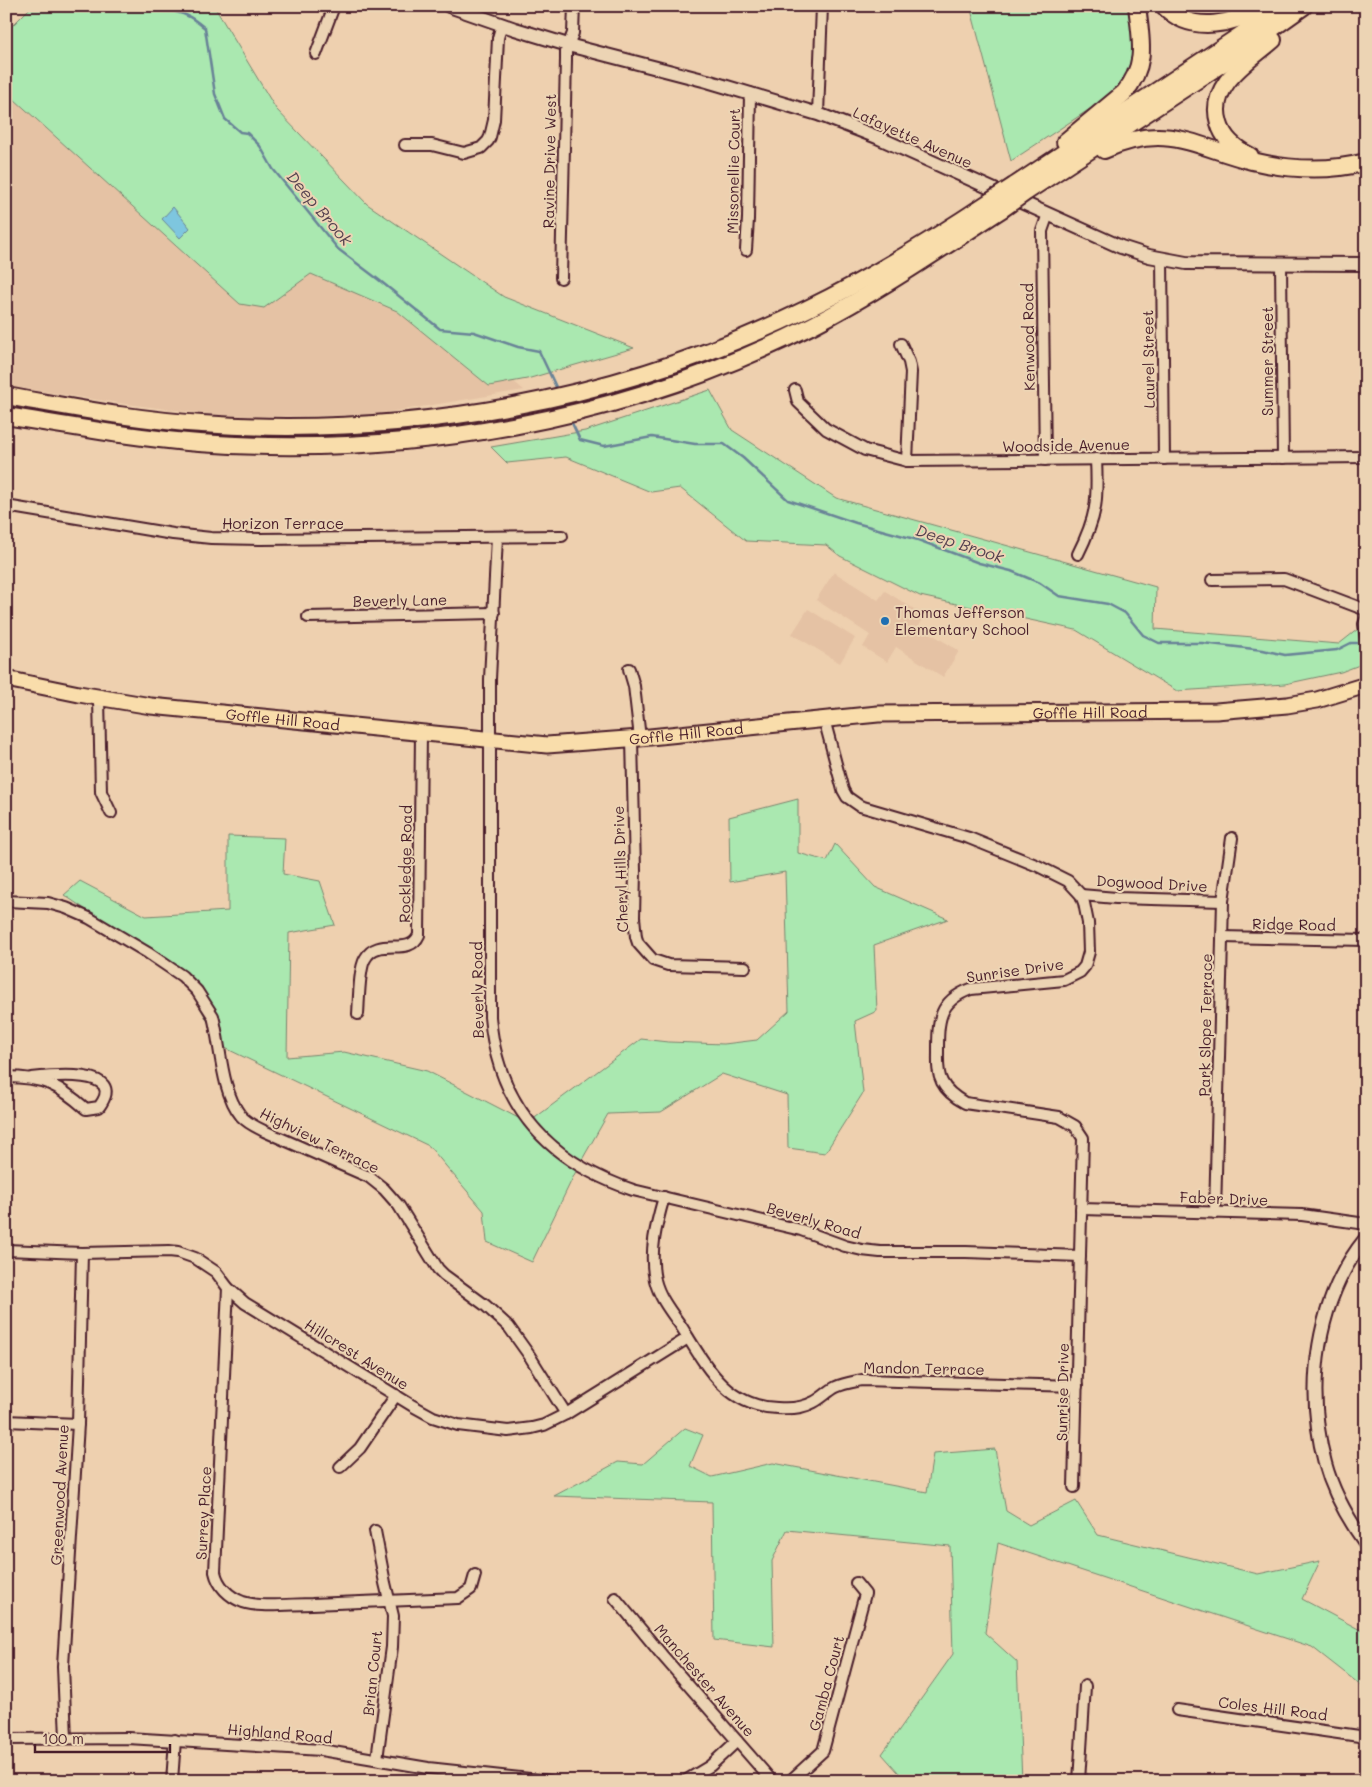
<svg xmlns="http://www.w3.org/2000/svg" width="1372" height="1787" font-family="Mali,sans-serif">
  <rect width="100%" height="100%" fill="#eed0af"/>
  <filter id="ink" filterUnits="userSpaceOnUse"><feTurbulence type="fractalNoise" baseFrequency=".02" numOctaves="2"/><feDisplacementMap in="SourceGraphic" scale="10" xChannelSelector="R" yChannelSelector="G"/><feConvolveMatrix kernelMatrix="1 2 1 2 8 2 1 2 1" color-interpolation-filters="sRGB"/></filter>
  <g filter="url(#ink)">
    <!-- built -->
    <g fill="#e5c2a4">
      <polygon points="6,39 350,248 524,390 372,415 231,417 118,403 6,386"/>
      <polygon points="834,572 878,600 885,591 925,616 919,626 959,651 943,677 896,647 887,662 863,647 870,635 816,600"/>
      <polygon points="808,609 855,638 840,663 792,634"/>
    </g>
    <!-- green -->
    <g fill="#aae8b0" stroke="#7a846e">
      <polygon points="32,6 214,6 276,109 367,204 504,297 634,348 527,379 489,386 397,311 311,274 264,308 240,304 14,99 6,100 6,32"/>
      <path d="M970 6H1129C1135 47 1142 59 1114 93L1011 161Z"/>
      <polygon points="710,390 732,430 836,498 1156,587 1155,629 1339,644 1358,629 1362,664 1341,672 1285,684 1177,691 1076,630 920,596 840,556 826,545 746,541 680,488 651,492 566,457 507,463 491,447 585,431"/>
      <polygon points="798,799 798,853 827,861 835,844 875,887 948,919 874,945 877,1011 855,1021 863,1093 825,1153 788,1148 787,1095 722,1074 661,1112 608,1114 579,1165 532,1262 487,1242 484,1211 429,1146 221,1046 182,974 64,895 80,881 146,916 228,911 228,836 285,838 283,874 320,881 335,925 289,933 287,1057 344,1052 427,1071 528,1123 641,1039 668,1042 724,1044 757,1040 789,1011 785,872 730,882 729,817"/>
      <polygon points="685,1428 703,1435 690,1466 712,1477 773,1463 927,1492 933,1454 995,1449 1006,1511 1029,1525 1076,1501 1098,1535 1258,1574 1320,1561 1302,1599 1366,1633 1366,1736 1360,1735 1363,1687 1312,1647 998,1543 985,1633 1017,1662 1022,1781 906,1781 882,1754 953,1654 950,1546 787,1530 772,1561 774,1647 714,1640 712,1502 554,1496 618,1462 643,1464"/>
    </g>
    <!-- water -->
    <polygon fill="#7ec6df" stroke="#698397" points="173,207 190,228 180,238 162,219"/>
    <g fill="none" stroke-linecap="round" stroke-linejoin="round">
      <!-- stream -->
      <g stroke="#698397" stroke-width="2.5">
        <path d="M152 6C162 13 166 10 176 12 188 14 196 21 205 28L215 94 225 119 240 132 247 133 260 146 273 169 338 249 379 280 440 329 474 332 518 347 539 351 556 387"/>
        <polyline points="572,423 580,440 604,446 652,437 695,444 724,444 743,458 788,500 856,523 918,540 979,563 1011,571 1040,583 1059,596 1108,604 1125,613 1143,635 1159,643 1202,643 1263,650 1285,655 1337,650 1351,643 1357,643"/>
      </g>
      <!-- minor casing -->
      <g stroke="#4a1f2b" stroke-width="14">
        <g id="minor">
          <polyline points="316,54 334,6"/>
          <polyline points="818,114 822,6"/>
          <polyline points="405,145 432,145 464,153 481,148 488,141 490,137 494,120 498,38 502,24"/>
          <polyline points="746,250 748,219 750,93"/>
          <polyline points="1162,259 1164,459"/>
          <polyline points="1281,264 1283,458"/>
          <polyline points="561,278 566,60 566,52 573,33 574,6"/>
          <polyline points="901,344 909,362 911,372 907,461"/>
          <polyline points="795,390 798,402 826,429 865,450 907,461 1366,457"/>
          <polyline points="1045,460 1042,231 1048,214"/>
          <polyline points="6,506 173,534 211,538 260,539 562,536"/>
          <path d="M497 537 490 679V1017C498 1107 549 1162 633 1190L801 1230 845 1246 862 1250 880 1252H966L1080 1256"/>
          <path d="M1078 554C1097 516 1098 501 1096 459"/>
          <polyline points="1212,580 1284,579 1366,610"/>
          <polyline points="308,617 494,613"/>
          <polyline points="1366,619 1364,624 1366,637"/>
          <polyline points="629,669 634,686 640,738"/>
          <polyline points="99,698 101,792 111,813"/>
          <path d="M824 719 843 790 847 797 860 806 969 838 1038 866 1068 881 1081 895 1084 903 1088 923 1089 952 1085 966 1080 972 1064 980 971 989C938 1001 938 1021 938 1052 938 1062 937 1073 942 1082 947 1092 956 1098 965 1103L1059 1117 1075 1126 1083 1138 1074 1487"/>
          <polyline points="632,739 635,871 634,917 636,937 638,943 653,960 668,965 745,967"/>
          <polyline points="1081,895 1116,898 1223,901"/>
          <path d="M6 901 48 903 66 908 89 918 148 953 182 976 197 991 213 1016C221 1047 221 1091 241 1116 247 1123 256 1127 264 1131L369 1177 384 1189 399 1206 438 1269 444 1275 485 1305 509 1327 529 1355 566 1414"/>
          <polyline points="1222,937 1366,940"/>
          <path d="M358 1014C359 1001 359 969 365 959 378 935 409 958 419 935L421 733"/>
          <path d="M6 1077C43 1077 59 1085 86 1109L99 1107C129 1067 49 1076 32 1078"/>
          <path d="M664 1197C656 1225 649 1251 655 1280 659 1297 671 1312 681 1326 705 1364 726 1407 777 1408 789 1409 803 1408 814 1402 822 1398 828 1391 836 1387 844 1383 853 1382 862 1380L1077 1386"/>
          <polyline points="1081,1209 1302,1215 1366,1224"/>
          <polyline points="1215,1213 1223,901 1232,838"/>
          <polyline points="6,1250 82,1253 169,1251 178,1252 195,1258 216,1272 228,1288 245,1303 413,1406 433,1417 458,1425 508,1431 532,1428 544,1425 566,1414 688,1338"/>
          <path d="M228 1288 215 1572C218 1586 229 1597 243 1602 262 1608 291 1604 312 1604 360 1602 409 1600 458 1598L471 1589 475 1575"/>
          <polyline points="6,1421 78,1424"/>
          <polyline points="340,1467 360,1448 396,1395"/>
          <polyline points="375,1531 385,1583 393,1616 392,1647 377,1759"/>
          <polyline points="615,1598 662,1655 772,1781"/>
          <polyline points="1177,1710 1366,1737"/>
          <polyline points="66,1738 63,1666 78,1424 82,1253"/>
          <polyline points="6,1739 128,1738 321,1750 428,1768 549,1781"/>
          <polyline points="172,1781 175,1740"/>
          <polyline points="685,1781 710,1766 737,1741"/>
          <polyline points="790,1781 823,1751 865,1594 856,1583"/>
          <polyline points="1079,1781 1085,1686"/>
        </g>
      </g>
      <!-- tertiary casing -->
      <g stroke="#4a1f2b" stroke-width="16">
        <g id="tertiary">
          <polyline points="449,6 515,29 568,45 707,81 818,114 877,137 1121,247 1149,256 1186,263 1366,264"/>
          <path d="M1366 1238C1316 1299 1305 1388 1325 1463 1333 1493 1348 1519 1366 1544"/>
        </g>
      </g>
      <!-- primary casing -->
      <g stroke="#4a1f2b" stroke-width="19">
        <g id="primary">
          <path id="s1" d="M6 679 79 694 151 706 547 745 640 738 878 714 1216 711 1287 705 1317 700 1366 685"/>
        </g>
      </g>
      <!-- trunk casing -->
      <g stroke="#4a1f2b" stroke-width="20">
        <g id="trunk">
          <path d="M1164 6C1192 36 1236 23 1267 6"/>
          <path d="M1065 142 1124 93C1148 64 1141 41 1137 6"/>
          <path d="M1104 150C1167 122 1193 146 1252 161 1290 170 1328 172 1366 162"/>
          <path d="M1250 156C1236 149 1223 138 1219 123 1207 85 1249 61 1273 40"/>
          <polyline points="1014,186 1244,33 1281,6"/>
          <polyline points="1026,192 1223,63 1304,6"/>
          <path d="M6 396C71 407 136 420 202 424 410 438 618 401 807 309 871 278 931 241 991 201"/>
          <path d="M6 416C70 426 135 438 199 443 410 458 625 421 813 325 879 291 940 249 1002 209"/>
        </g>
      </g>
      <!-- minor -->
      <use href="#minor" stroke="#ecd4b4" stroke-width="10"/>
      <!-- tertiary -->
      <use href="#tertiary" stroke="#ecd4b4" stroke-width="12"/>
      <!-- primary -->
      <use href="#primary" stroke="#f9ddab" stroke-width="15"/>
      <!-- trunk -->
      <use href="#trunk" stroke="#f9ddab" stroke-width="16"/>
      <!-- trunk-bridge casing -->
      <g stroke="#4a1f2b" stroke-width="20" stroke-linecap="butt">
        <g id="trunk-bridge">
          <polyline points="991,201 1014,186"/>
          <polyline points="1002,209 1026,192"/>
        </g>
      </g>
      <!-- trunk-bridge -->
      <use href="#trunk-bridge" stroke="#f9ddab" stroke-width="16"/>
    </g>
  </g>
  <!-- markers -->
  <circle fill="#1f6fb2" stroke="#ecd4b4" stroke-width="2" cx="885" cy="621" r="5"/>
  <g text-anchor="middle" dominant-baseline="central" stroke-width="4" stroke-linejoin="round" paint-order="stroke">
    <!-- street labels -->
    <g font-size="15" fill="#4a1f2b" stroke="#ecd4b4">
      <text transform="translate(913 137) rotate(24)">Lafayette Avenue</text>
      <text transform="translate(549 161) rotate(-89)">Ravine Drive West</text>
      <text transform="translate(733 171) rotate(-89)">Missonellie Court</text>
      <text transform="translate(1028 337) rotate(-91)">Kenwood Road</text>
      <text transform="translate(1148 359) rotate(-91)">Laurel Street</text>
      <text transform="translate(1267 361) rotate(-90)">Summer Street</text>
      <text transform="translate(1066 445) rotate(-1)">Woodside Avenue</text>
      <text x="283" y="523">Horizon Terrace</text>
      <text transform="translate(400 600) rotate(-1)">Beverly Lane</text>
      <text stroke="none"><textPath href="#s1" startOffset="1090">Goffle Hill Road</textPath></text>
      <text stroke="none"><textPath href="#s1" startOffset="280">Goffle Hill Road</textPath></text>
      <text stroke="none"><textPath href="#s1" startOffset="685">Goffle Hill Road</textPath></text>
      <text transform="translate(405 864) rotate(-89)">Rockledge Road</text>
      <text transform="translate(620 869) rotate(-92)">Cheryl Hills Drive</text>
      <text transform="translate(1152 883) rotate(3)">Dogwood Drive</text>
      <text transform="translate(1294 924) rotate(1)">Ridge Road</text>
      <text transform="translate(1015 970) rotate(-8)">Sunrise Drive</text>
      <text transform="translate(477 990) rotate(-91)">Beverly Road</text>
      <text transform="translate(1205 1025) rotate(-89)">Park Slope Terrace</text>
      <text transform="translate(320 1140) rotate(26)">Highview Terrace</text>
      <text transform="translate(1224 1198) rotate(2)">Faber Drive</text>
      <text transform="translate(814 1220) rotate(16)">Beverly Road</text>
      <text transform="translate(357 1354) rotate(32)">Hillcrest Avenue</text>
      <text transform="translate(924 1368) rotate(1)">Mandon Terrace</text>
      <text transform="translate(1062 1392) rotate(-89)">Sunrise Drive</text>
      <text transform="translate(59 1495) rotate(-87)">Greenwood Avenue</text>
      <text transform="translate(203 1513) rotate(-87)">Surrey Place</text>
      <text transform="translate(372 1673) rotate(-84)">Brian Court</text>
      <text transform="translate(705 1680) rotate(49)">Manchester Avenue</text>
      <text transform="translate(826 1683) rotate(-75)">Gamba Court</text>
      <text transform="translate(1273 1708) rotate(7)">Coles Hill Road</text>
      <text transform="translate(280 1733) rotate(5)">Highland Road</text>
    </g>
    <!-- poi labels -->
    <g font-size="15" fill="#4a1f2b" stroke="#ecd4b4" text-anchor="start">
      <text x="895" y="612">Thomas Jefferson<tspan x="895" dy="17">Elementary School</tspan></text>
    </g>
    <!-- water labels -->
    <g font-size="16" font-style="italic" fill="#54404f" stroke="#ecd4b4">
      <text transform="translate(320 208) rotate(50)">Deep Brook</text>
      <text transform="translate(960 543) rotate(18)">Deep Brook</text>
    </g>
  </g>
  <!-- margin -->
  <rect width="1372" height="1787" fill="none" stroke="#ecd4b4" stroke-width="25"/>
  <rect x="12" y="12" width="1347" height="1762" fill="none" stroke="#4a1f2b" stroke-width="2" filter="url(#ink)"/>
  <!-- scale -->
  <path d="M35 1744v8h135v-8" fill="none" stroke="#4a1f2b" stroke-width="2.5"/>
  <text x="42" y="1744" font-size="15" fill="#4a1f2b" stroke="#ecd4b4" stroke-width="4" paint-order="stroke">100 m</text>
</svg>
